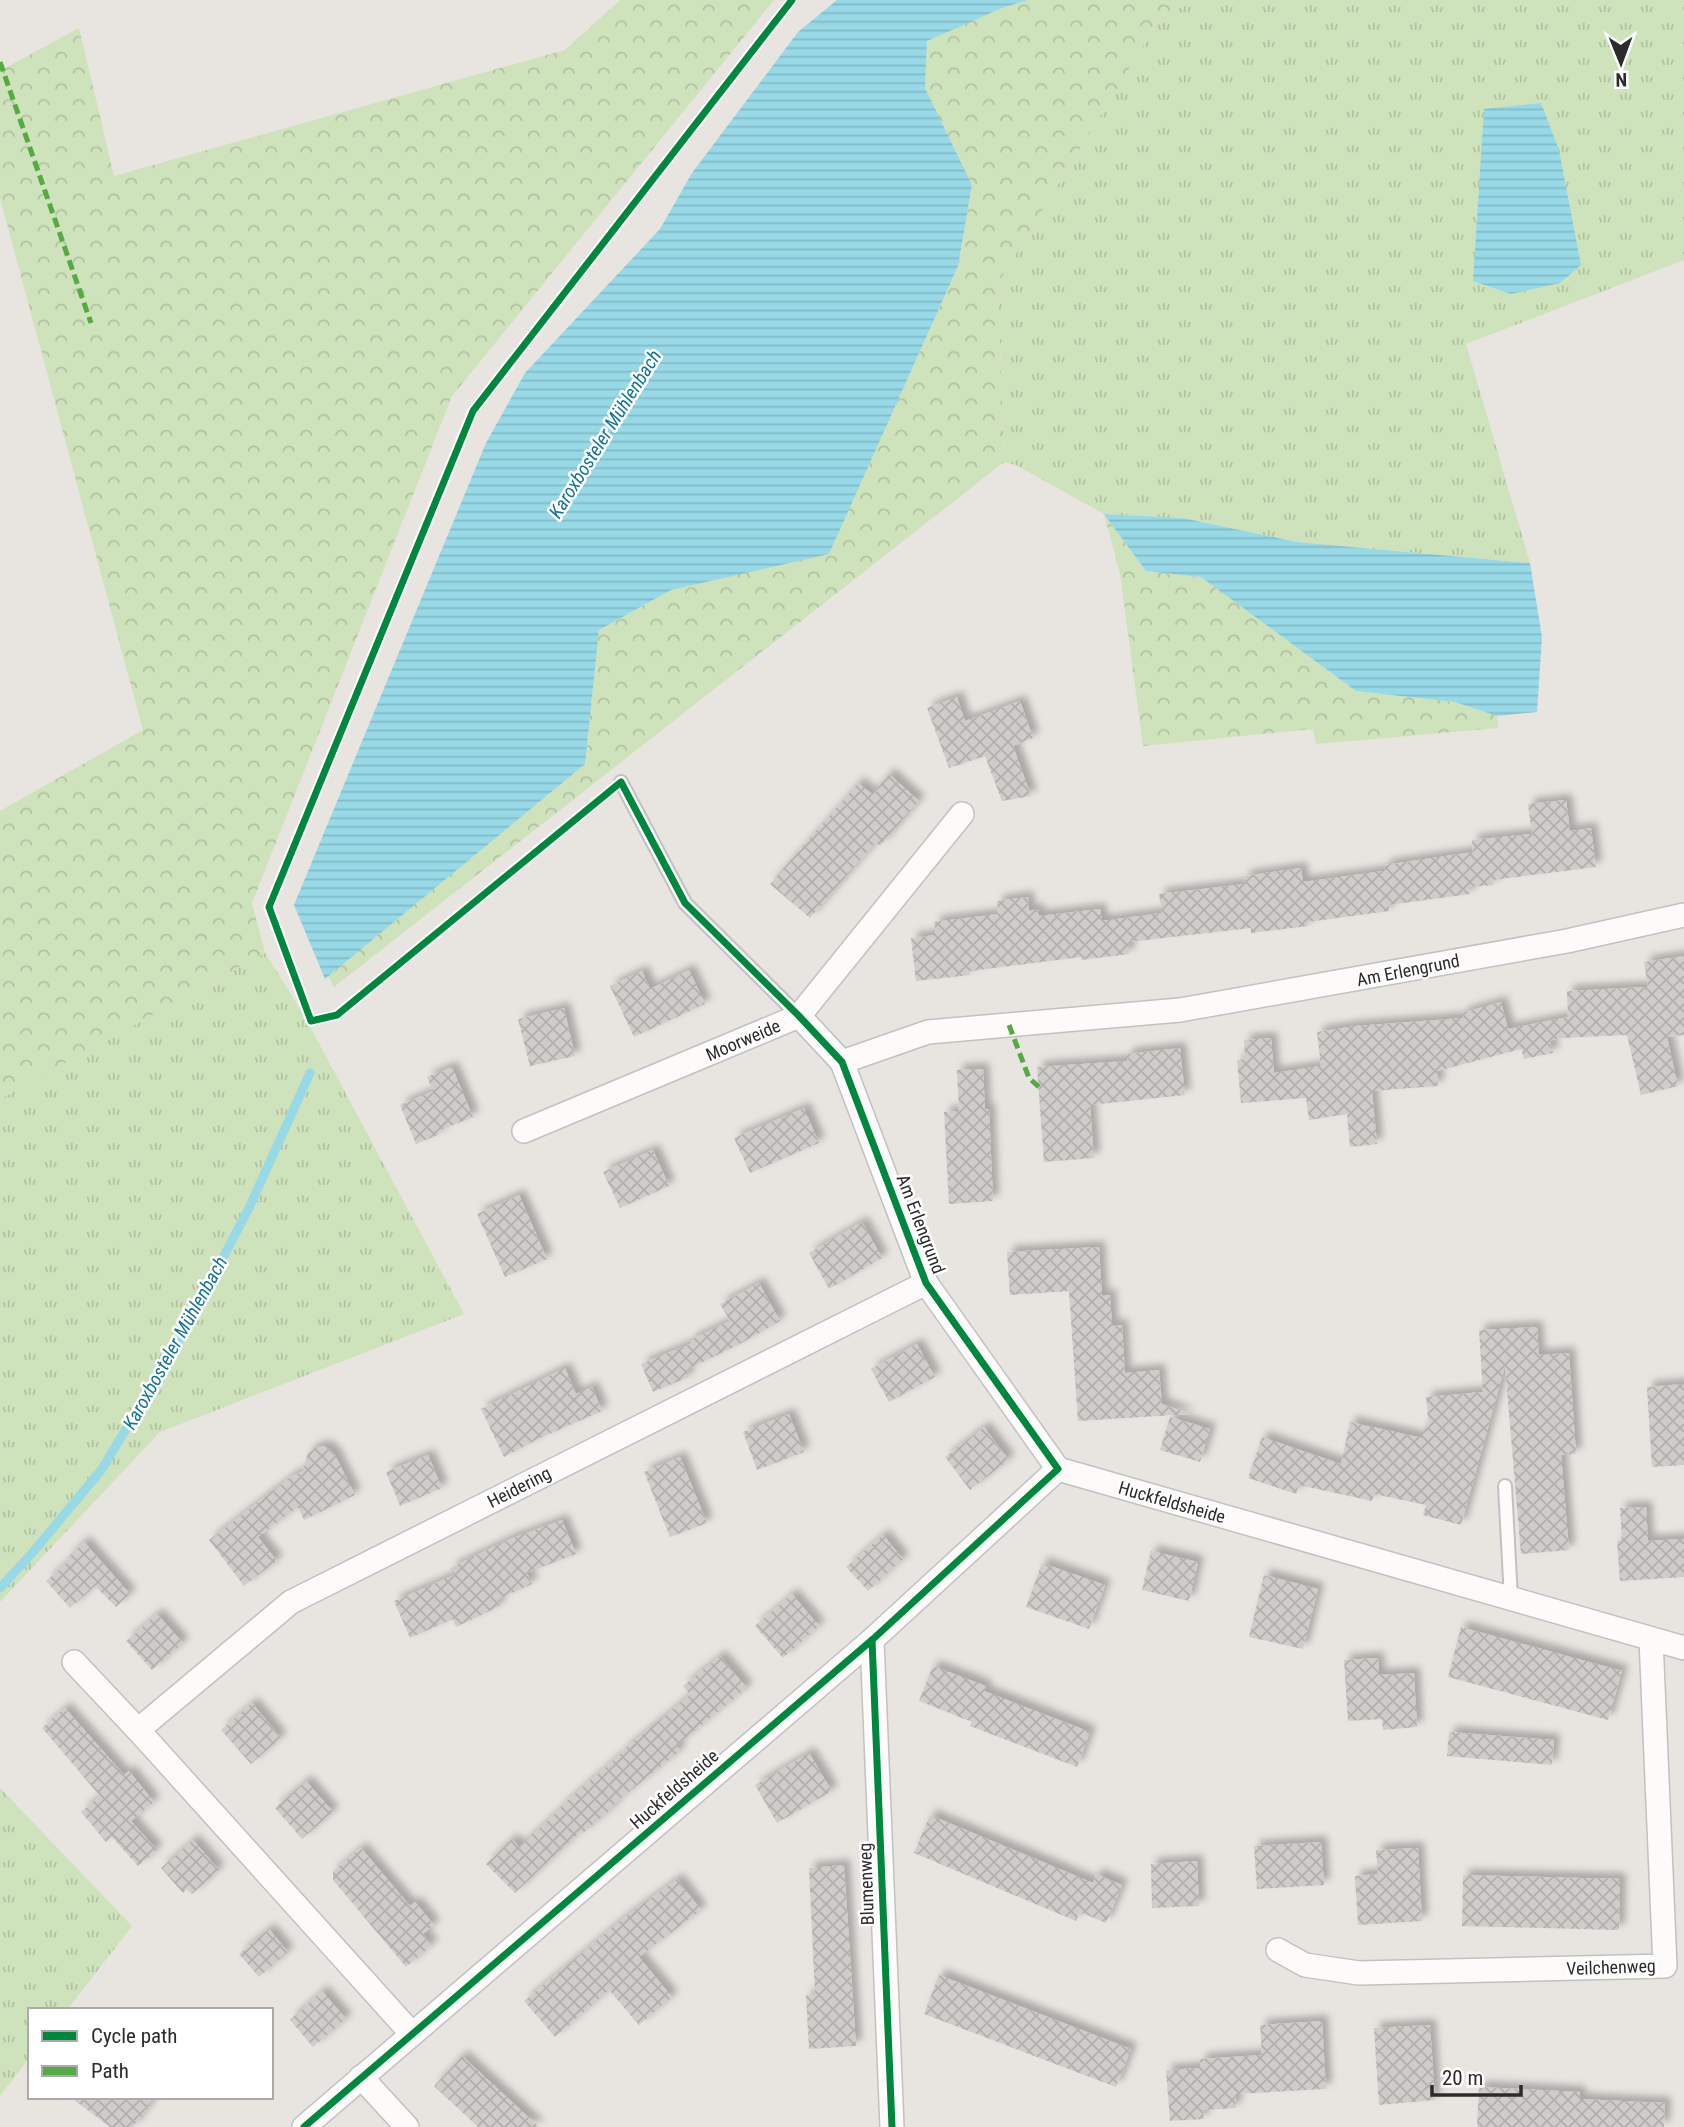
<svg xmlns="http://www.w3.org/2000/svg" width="1684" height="2127" font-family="'Roboto Condensed',sans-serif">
  <defs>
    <pattern id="grass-tufts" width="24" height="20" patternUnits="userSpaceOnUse" patternTransform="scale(1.75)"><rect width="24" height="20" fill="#cee2bb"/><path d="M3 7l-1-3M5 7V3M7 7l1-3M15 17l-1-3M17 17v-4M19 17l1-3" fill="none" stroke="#b1c2a1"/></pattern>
    <pattern id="forest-crowns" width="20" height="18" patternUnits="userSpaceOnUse" patternTransform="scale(1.75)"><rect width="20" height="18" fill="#cee2bb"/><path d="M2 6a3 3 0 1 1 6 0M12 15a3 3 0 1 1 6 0" fill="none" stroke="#b1c2a1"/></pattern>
    <pattern id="water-rules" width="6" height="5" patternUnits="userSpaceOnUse" patternTransform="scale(1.75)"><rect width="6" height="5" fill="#98d9e7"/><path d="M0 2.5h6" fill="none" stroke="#83bac6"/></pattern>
    <pattern id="building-cross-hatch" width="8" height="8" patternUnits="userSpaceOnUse" patternTransform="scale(1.75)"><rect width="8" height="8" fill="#cfcdca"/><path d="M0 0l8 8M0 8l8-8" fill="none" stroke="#b2b0ae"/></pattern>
    <filter id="shadow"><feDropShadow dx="6" dy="-6" stdDeviation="3.5" flood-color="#0004"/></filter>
  </defs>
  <rect width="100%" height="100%" fill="#e8e4e0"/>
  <!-- grass -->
  <g fill="url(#grass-tufts)">
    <polygon points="1199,0 1684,0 1684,260 1466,344 1530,563 1297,542 1183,518 1104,514 1016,465 1004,462 998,283 1161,16"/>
    <polygon points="265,953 302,1012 464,1314 160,1432 0,1602 0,1099"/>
    <polygon points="0,1788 132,1926 67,2010 30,2010 30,2057 0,2096"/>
  </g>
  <!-- forest -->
  <g fill="url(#forest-crowns)">
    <polygon points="620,0 774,0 452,396 252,903 265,953 0,1099 0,811 143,730 0,198 0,71 79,28 114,176 565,50"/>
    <polygon points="1028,0 1199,0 1161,16 998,283 1004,462 334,987 328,976 585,764 599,630 671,590 829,553 958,266 972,185 925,88 927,40 1002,7"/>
    <polygon points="1104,514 1146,571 1201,577 1356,691 1455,702 1497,716 1498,728 1316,744 1313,729 1143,746 1120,573"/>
  </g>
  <!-- water -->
  <g fill="url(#water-rules)">
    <polygon points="837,0 1028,0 1002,8 927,41 925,88 972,185 958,266 829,554 671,590 599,630 585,764 325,979 294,905 486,443 525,373 660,229 692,173 798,32"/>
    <polygon points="1541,103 1559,150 1581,265 1560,283 1511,294 1473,281 1484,109"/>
    <polygon points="1104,514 1183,518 1297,542 1530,563 1542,637 1537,712 1497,716 1455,702 1356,691 1201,577 1146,571"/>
  </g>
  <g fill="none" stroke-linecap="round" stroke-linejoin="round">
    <!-- stream -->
    <polyline stroke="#98d9e7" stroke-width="9" points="0,1588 33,1552 102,1469 185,1330 249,1208 310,1073"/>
  </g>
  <!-- building -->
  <g fill="url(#building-cross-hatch)" filter="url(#shadow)">
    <polygon points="957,697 965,721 1020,701 1033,738 1013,746 1031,796 1002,801 985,756 949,768 927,708"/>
    <polygon points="889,774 919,801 880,846 876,842 810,918 770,884 858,783 872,794"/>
    <polygon points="1566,800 1570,831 1591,828 1596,867 1493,880 1494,885 1469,887 1470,894 1389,905 1389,911 1308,922 1308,926 1251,933 1251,928 1128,942 1129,954 1081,960 1081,957 970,971 970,975 916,981 911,938 936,935 934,922 998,914 997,901 1028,897 1029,911 1038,909 1039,916 1100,909 1102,921 1162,913 1159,894 1245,884 1244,876 1301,868 1303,882 1384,871 1385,865 1473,852 1472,840 1532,834 1528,804"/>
    <polygon points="1684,956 1684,1035 1667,1037 1678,1086 1641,1095 1627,1035 1560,1038 1550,1041 1553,1053 1524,1059 1521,1049 1437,1071 1438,1086 1372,1091 1377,1144 1350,1147 1347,1114 1309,1120 1306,1098 1241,1103 1237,1060 1245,1059 1244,1040 1271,1038 1274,1073 1321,1066 1317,1032 1356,1026 1463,1018 1462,1013 1501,1002 1508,1029 1517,1027 1568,1017 1567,991 1648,987 1644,962"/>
    <polygon points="689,970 705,1004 634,1037 610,986 642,971 650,989"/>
    <polygon points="564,1008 575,1056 530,1066 518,1019"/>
    <polygon points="1180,1048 1185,1095 1090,1105 1094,1158 1044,1162 1037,1067 1127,1061 1127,1054"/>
    <polygon points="452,1067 473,1117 438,1131 440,1134 416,1144 400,1105 433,1091 427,1077"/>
    <polygon points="983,1069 985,1109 989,1109 993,1201 949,1204 944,1112 959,1111 957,1070"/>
    <polygon points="804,1108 819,1143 750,1173 734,1138"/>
    <polygon points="653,1150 669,1186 620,1208 603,1172"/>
    <polygon points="519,1195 547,1259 505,1277 477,1214"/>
    <polygon points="862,1222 882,1258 829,1289 809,1253"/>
    <polygon points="1099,1247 1102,1296 1110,1295 1112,1326 1122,1325 1125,1373 1159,1370 1162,1404 1190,1414 1078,1421 1069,1291 1010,1295 1007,1252"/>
    <polygon points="759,1283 780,1321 740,1344 686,1370 689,1377 653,1392 641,1364 692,1343 690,1340 730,1321 720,1304"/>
    <polygon points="1537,1327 1539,1355 1569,1353 1576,1454 1561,1455 1569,1550 1521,1554 1505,1366 1461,1525 1423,1515 1426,1505 1374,1494 1372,1501 1299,1485 1296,1494 1248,1478 1262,1437 1341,1464 1350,1422 1422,1438 1422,1428 1429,1427 1426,1397 1483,1392 1479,1330"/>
    <polygon points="917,1344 935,1377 889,1402 871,1369"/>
    <polygon points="565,1368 576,1394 592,1387 602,1411 540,1438 504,1457 481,1409"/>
    <polygon points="1684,1384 1684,1465 1652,1467 1647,1387"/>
    <polygon points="789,1414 804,1452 757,1470 743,1432"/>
    <polygon points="1170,1417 1210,1429 1200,1462 1160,1450"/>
    <polygon points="984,1427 1009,1460 970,1490 945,1457"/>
    <polygon points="323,1446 330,1449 335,1455 355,1495 304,1520 298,1507 258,1537 277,1561 244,1586 209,1540 292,1476 303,1471 308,1453 315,1448"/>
    <polygon points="428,1455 442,1488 400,1506 386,1472"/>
    <polygon points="680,1457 707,1523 670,1537 644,1472"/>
    <polygon points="1646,1507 1648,1541 1684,1539 1684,1577 1620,1581 1617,1542 1622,1538 1620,1508"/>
    <polygon points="562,1520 576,1554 527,1573 532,1584 497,1600 500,1606 456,1627 453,1619 410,1638 394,1601 454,1575 450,1568 510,1539"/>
    <polygon points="883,1535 903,1559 868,1591 846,1567"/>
    <polygon points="84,1542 130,1594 116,1607 95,1586 70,1608 46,1581 70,1560 67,1558"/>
    <polygon points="1151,1551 1198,1562 1189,1601 1142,1590"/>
    <polygon points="1042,1563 1105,1585 1089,1629 1026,1607"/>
    <polygon points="1264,1575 1318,1589 1303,1649 1249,1637"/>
    <polygon points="792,1594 819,1626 783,1658 755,1626"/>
    <polygon points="157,1614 183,1643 152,1670 126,1641"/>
    <polygon points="1461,1627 1622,1671 1608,1720 1448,1677"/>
    <polygon points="720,1656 747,1688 676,1746 680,1751 614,1804 615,1806 583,1833 581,1831 515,1893 486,1864 512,1839 519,1847 561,1808 560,1807 623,1752 622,1751 690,1695 683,1686"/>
    <polygon points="1378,1658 1379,1675 1414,1673 1417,1727 1383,1730 1382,1719 1348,1721 1344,1660"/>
    <polygon points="933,1666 986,1686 984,1691 1090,1732 1077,1767 970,1726 972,1722 919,1701"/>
    <polygon points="252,1703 281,1738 251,1764 221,1730"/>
    <polygon points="65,1708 124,1775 129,1771 154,1802 131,1821 157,1850 138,1866 112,1837 106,1842 81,1812 100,1796 42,1728"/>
    <polygon points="1449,1732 1554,1740 1552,1765 1447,1756"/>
    <polygon points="809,1753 832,1791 777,1823 755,1785"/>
    <polygon points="306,1781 333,1812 302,1839 275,1808"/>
    <polygon points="930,1815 1093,1883 1096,1874 1122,1885 1106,1923 1080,1912 1076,1921 914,1853"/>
    <polygon points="193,1840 219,1870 192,1894 187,1889 183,1893 161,1868"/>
    <polygon points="1321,1842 1324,1885 1257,1889 1254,1846"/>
    <polygon points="361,1848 410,1906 415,1902 434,1925 423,1934 432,1945 406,1967 333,1880 333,1871"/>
    <polygon points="1418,1848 1422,1921 1358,1925 1355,1876 1378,1874 1376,1850"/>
    <polygon points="1197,1861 1199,1906 1152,1908 1151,1864"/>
    <polygon points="844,1865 856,2046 809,2049 806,1995 815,1995 809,1868"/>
    <polygon points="1463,1875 1620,1879 1619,1930 1462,1926"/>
    <polygon points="677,1879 701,1910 639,1957 672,1997 639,2025 609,1990 555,2037 524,2001 625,1917"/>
    <polygon points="269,1929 288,1952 259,1977 239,1954"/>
    <polygon points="939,1975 1131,2049 1116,2087 924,2014"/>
    <polygon points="322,1991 346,2019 313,2047 290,2020"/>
    <polygon points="1322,2021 1326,2089 1235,2094 1236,2108 1203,2110 1204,2119 1170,2121 1166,2070 1201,2068 1200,2059 1262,2055 1260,2025"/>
    <polygon points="1430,2025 1435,2100 1379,2105 1374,2028"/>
    <polygon points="462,2056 539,2127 478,2127 434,2086"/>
    <polygon points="1479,2087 1580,2092 1579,2099 1665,2103 1664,2127 1477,2127"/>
    <polygon points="70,2097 155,2097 133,2127 110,2127"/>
  </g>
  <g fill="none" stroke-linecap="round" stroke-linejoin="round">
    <!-- lane casing -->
    <g stroke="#c2c1c2" stroke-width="16">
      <g id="lane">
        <polyline points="621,782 685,903 799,1016"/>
        <polyline points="1505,1486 1511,1599"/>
      </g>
    </g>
    <!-- street casing -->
    <g stroke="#c2c1c2" stroke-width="26">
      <g id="street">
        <polyline points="799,1016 842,1062 926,1283 1058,1469"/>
        <polyline points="842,1062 928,1032 1180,1010 1567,941 1684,915"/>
        <polyline points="524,1131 799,1016 962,814"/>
        <polyline points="1058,1469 1684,1648"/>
        <polyline points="872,1640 892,2127"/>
        <polyline points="74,1662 138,1730 412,2034"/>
        <polyline points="138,1730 291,1602 926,1283"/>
        <polyline points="1278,1950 1305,1965 1359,1973 1665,1966 1651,1639"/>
        <polyline points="361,2077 407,2127"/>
        <polyline points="304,2127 872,1640 1058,1469"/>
      </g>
    </g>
    <!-- lane -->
    <use href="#lane" stroke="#fcfbfa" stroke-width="12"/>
    <!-- street -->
    <use href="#street" stroke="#fcfbfa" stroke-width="23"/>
    <!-- quiet -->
    <g stroke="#54ab44" stroke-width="5" stroke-dasharray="10 5" stroke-linecap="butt">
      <polyline points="0,62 91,323"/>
      <polyline points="1009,1025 1029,1078 1039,1087"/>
    </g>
    <!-- cycleway casing -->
    <g stroke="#fff" stroke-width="11">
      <g id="cycleway">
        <polyline points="872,1640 892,2127"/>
        <polyline points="304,2127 872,1640 1058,1469 926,1283 842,1062 799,1016 685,903 621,782 337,1015 311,1021 269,907 473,411 792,0"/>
      </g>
    </g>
    <!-- cycleway -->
    <use href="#cycleway" stroke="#00873e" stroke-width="7"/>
  </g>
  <g text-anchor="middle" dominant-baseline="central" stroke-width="5" stroke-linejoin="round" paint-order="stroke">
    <!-- street labels -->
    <g font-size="18" fill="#2b2b2b" stroke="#fff">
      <text transform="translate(1408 970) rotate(-11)">Am Erlengrund</text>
      <text transform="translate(743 1040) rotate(-23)">Moorweide</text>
      <text transform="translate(921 1224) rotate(69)">Am Erlengrund</text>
      <text transform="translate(519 1487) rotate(-27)">Heidering</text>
      <text transform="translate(1172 1502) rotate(16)">Huckfeldsheide</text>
      <text transform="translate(674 1789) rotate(-41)">Huckfeldsheide</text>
      <text transform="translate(866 1884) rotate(-92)">Blumenweg</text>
      <text transform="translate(1611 1967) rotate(-2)">Veilchenweg</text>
    </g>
    <!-- water labels -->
    <g font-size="19" font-style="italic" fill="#137396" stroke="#fff">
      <text transform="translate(605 434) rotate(-58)">Karoxbosteler Mühlenbach</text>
      <text transform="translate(175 1343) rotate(-61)">Karoxbosteler Mühlenbach</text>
    </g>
  </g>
  <!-- legend -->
  <rect x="28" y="2008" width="245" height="91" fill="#ffffff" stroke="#aaaaaa" stroke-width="2"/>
  <rect x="42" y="2031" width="35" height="10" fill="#00873e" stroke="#aaaaaa" stroke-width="2"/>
  <text x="91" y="2043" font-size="21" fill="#2b2b2b">Cycle path</text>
  <rect x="42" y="2066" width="35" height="10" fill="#54ab44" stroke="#aaaaaa" stroke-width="2"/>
  <text x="91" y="2078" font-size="21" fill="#2b2b2b">Path</text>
  <!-- north arrow -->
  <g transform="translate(1621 63) rotate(179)" stroke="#ffffff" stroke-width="5" paint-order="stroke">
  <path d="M0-5L12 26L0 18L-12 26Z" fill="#2b2b2b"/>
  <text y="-10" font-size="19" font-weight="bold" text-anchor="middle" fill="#2b2b2b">N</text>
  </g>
  <!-- scale -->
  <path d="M1432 2085v10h89v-10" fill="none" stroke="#2b2b2b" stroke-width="3.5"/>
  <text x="1442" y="2085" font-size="21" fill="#2b2b2b" stroke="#ffffff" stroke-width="5" paint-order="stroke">20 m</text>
</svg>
